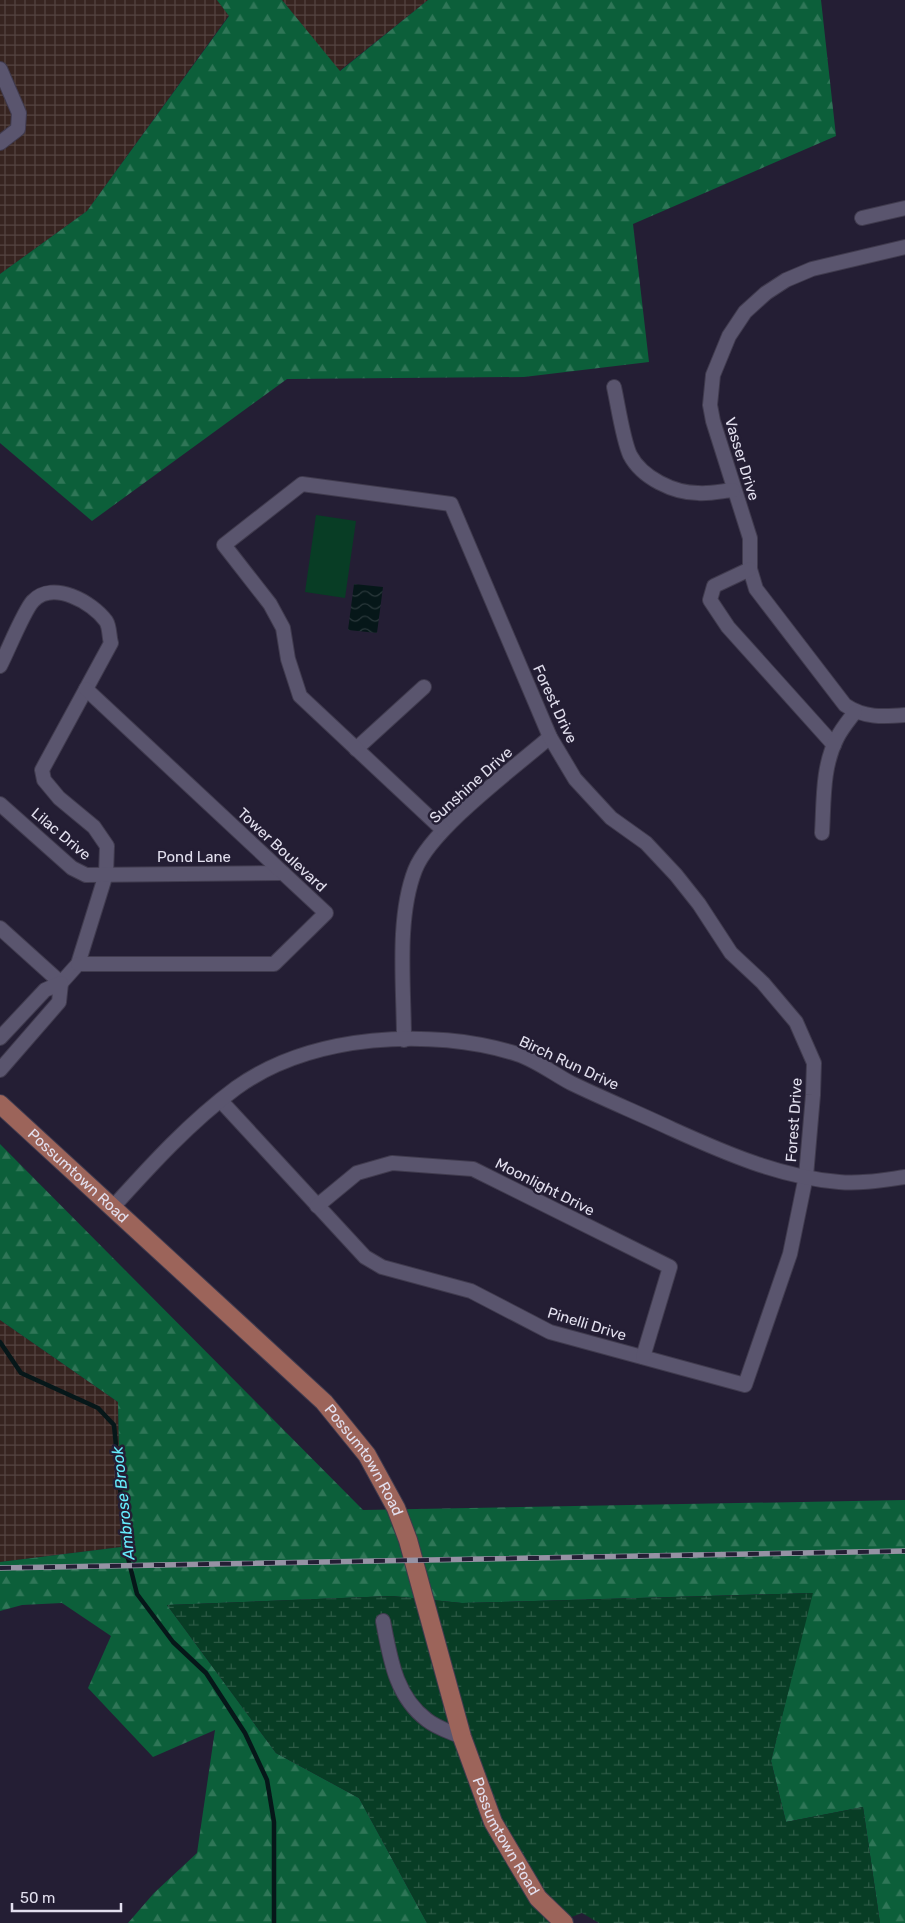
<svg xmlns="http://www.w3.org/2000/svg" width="905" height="1923" font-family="Rubik,sans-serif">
  <defs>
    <pattern id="industrial-grid" width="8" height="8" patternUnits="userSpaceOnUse" patternTransform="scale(1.25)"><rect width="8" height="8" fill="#372420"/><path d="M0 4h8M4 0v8" fill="none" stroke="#544441"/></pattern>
    <pattern id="forest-firs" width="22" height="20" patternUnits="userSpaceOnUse" patternTransform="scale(1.25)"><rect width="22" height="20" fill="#0c5f3a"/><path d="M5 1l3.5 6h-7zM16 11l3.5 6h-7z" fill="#2f7657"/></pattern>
    <pattern id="wetland-marsh" width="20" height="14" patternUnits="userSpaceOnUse" patternTransform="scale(1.25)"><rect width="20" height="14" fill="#083d25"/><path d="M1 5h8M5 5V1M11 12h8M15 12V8" fill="none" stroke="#2c5945"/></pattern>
    <pattern id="water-waves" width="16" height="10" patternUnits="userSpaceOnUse" patternTransform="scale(1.25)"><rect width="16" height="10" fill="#061719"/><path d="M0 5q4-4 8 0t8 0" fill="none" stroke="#2a383b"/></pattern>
  </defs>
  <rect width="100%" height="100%" fill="#241e34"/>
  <!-- industrial -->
  <g fill="url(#industrial-grid)">
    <polygon points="0,0 217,0 229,15 87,211 0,274"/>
    <polygon points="282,0 428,0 339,71"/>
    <polygon points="0,1320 118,1402 121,1547 0,1562"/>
  </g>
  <!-- forest -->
  <g fill="url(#forest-firs)">
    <polygon points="217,0 282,0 340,71 428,0 821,0 836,136 633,224 649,362 524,377 287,379 92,521 0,443 0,274 87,211 229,16"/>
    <polygon points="0,1144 363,1510 905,1500 905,1923 880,1923 863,1807 786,1822 771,1761 812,1593 462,1603 392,1596 167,1605 276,1753 359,1798 427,1923 128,1923 154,1893 197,1853 215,1730 153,1757 88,1688 111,1636 62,1603 22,1605 0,1611 0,1562 121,1547 118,1402 0,1320"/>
  </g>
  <!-- wetland -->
  <polygon fill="url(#wetland-marsh)" points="813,1593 771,1761 786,1822 863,1807 880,1923 599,1923 582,1913 556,1923 427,1923 359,1798 276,1753 167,1605 392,1596 462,1603"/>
  <!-- pitch -->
  <polygon fill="#083d25" points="316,515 356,521 345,598 305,592"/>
  <!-- water -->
  <polygon fill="url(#water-waves)" points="354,584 383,587 377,633 348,630"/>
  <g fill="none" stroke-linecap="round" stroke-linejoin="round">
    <!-- stream -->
    <polyline stroke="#061719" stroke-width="4.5" points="0,1342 21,1373 98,1408 114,1425 126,1550 137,1594 173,1642 206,1673 245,1733 267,1780 274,1822 274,1923"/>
    <!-- minor casing -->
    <g stroke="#403b4e" stroke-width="16">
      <g id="minor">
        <polyline points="0,69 19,113 18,129 0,143"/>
        <polyline points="862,218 905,208"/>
        <path d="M905 247 812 269 786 280 766 293 745 312 729 336 713 375 710 405 713 421 750 538V569L756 589 845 705C864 718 883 717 905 715"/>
        <path d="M614 387C618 405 623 440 630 455 642 478 674 493 698 493 710 494 722 491 733 490"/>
        <polyline points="750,569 714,586 710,600 728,627 834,745"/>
        <path d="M0 666C7 653 24 610 33 601 53 580 92 602 106 621 110 627 109 637 111 643L42 770 44 780 59 798 94 827 107 846 106 874 78 964 61 983 0 928"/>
        <polyline points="356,749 424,687"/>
        <polyline points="0,804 72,868 86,875 283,873"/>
        <path d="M822 833C824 801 822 767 837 738 842 728 849 720 855 712"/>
        <polyline points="78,964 274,964 326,913 86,689"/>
        <polyline points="0,1038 45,990 61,983 59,1002 0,1070"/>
        <path d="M404 1040C404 987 396 919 415 870 431 829 514 768 550 737"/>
        <polyline points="221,1101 365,1257 382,1267 471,1291 550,1332 745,1385 790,1254 806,1176 813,1095 814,1063 796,1022 763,983 731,953 699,904 676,875 646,843 611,818 575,779 550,737 451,504 302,484 224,545 270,604 283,628 288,659 300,696 443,830"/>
        <polyline points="317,1206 357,1173 392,1163 473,1169 670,1267 643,1357"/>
        <path d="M113 1207C151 1165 190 1122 236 1088 311 1034 431 1027 517 1054 536 1060 554 1074 571 1083 604 1099 638 1113 672 1129 725 1153 780 1177 839 1182 861 1184 883 1180 905 1177"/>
        <path d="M383 1621C390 1657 395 1696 427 1720 437 1728 451 1732 462 1737"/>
      </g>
    </g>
    <!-- major casing -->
    <g stroke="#403b4e" stroke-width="20">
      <g id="major">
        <path id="s1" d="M0 1104 324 1402 367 1455 396 1508 408 1540 462 1737 493 1822 538 1898 564 1923"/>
      </g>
    </g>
    <!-- minor -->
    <use href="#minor" stroke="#5a556e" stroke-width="14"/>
    <!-- major -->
    <use href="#major" stroke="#9c645a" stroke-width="18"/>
    <!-- rail casing -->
    <g stroke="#9692a4" stroke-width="5.5">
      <polyline id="rail" points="0,1568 905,1551"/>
    </g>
    <!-- rail -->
    <use href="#rail" stroke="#241e34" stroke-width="4" stroke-dasharray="11" stroke-linecap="butt"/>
  </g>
  <g text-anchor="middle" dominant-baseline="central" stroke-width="5" stroke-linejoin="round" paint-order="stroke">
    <!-- street labels -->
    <g font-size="15" fill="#e3e0ef" stroke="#241e34">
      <text transform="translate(742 459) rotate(73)">Vasser Drive</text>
      <text transform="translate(555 704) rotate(65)">Forest Drive</text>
      <text transform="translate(471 785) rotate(-42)">Sunshine Drive</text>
      <text transform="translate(61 834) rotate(40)">Lilac Drive</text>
      <text transform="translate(282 850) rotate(43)">Tower Boulevard</text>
      <text x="194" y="857">Pond Lane</text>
      <text transform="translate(569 1063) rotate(25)">Birch Run Drive</text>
      <text transform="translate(794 1120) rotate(-86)">Forest Drive</text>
      <text stroke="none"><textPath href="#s1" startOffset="106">Possumtown Road</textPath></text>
      <text transform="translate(545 1187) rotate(27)">Moonlight Drive</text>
      <text transform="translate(587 1324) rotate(17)">Pinelli Drive</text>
      <text stroke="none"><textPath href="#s1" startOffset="511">Possumtown Road</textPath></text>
      <text stroke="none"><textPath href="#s1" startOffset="916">Possumtown Road</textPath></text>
    </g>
    <!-- water labels -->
    <g font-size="16" font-style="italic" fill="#66eefe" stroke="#241e34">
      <text transform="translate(123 1503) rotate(-96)">Ambrose Brook</text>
    </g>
  </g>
  <!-- scale -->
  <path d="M12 1903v8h109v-8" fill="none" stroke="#e3e0ef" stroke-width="2.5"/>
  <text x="20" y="1903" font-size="15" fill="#e3e0ef" stroke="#241e34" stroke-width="4" paint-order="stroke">50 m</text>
</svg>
